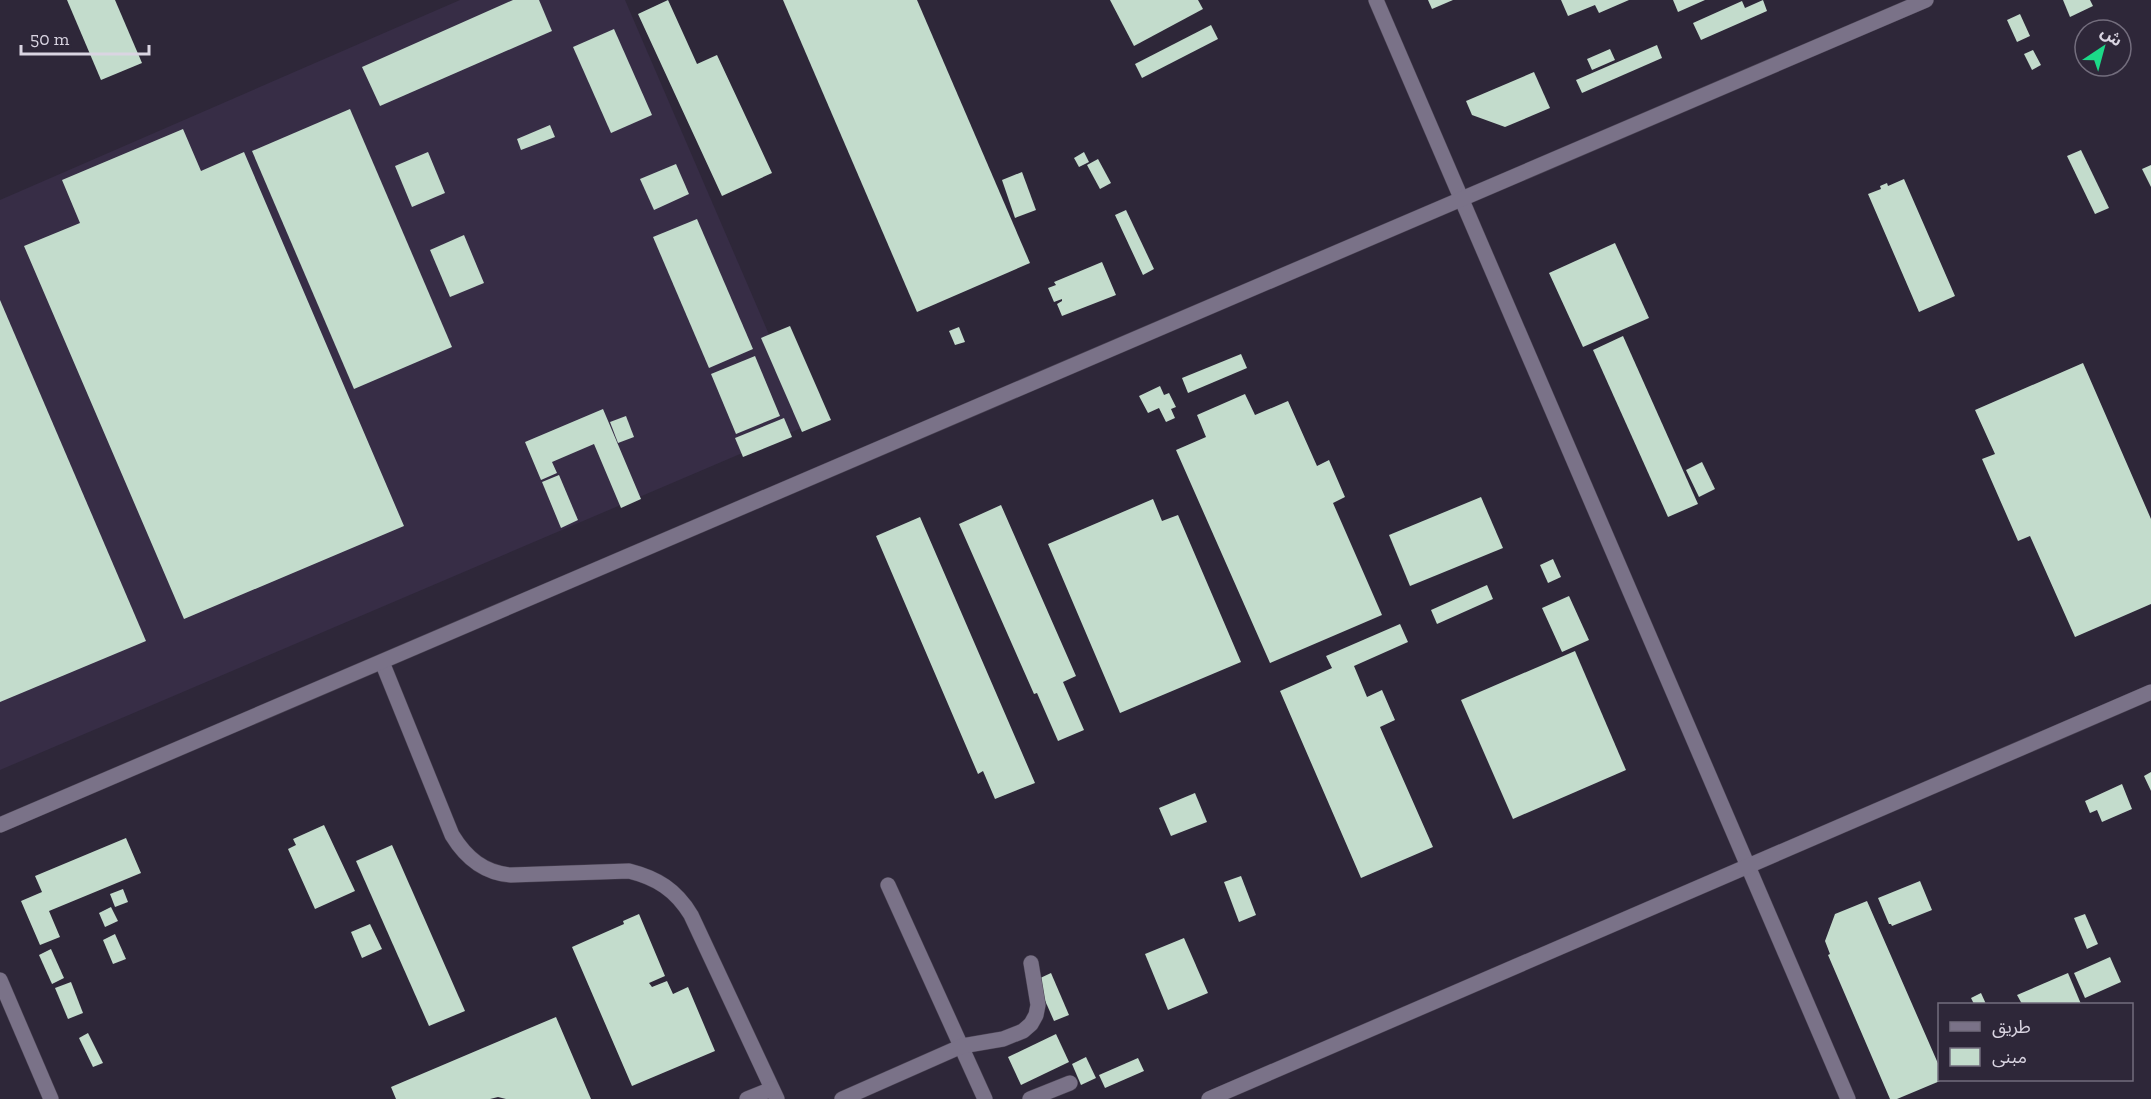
<svg xmlns="http://www.w3.org/2000/svg" width="2151" height="1099" font-family="'Zilla Slab','Noto Sans Arabic',serif">
  <rect width="100%" height="100%" fill="#2e2739"/>
  <!-- built -->
  <polygon fill="#372d46" points="460,0 625,0 808,425 0,770 0,200"/>
  <!-- building -->
  <g fill="#c3dccc">
    <polygon points="67,0 115,0 142,63 101,80"/>
    <polygon points="513,0 539,0 552,31 380,106 362,67"/>
    <polygon points="668,0 697,64 717,55 772,173 722,196 638,14"/>
    <polygon points="783,0 917,0 1030,263 917,312"/>
    <polygon points="1110,0 1198,0 1203,9 1134,46"/>
    <polygon points="1428,0 1453,0 1432,9"/>
    <polygon points="1561,0 1629,0 1599,13 1595,5 1568,16"/>
    <polygon points="1673,0 1705,0 1678,12"/>
    <polygon points="1763,0 1767,11 1701,40 1693,23 1742,1 1745,8"/>
    <polygon points="2063,0 2090,0 2093,6 2070,17"/>
    <polygon points="2020,14 2030,36 2017,42 2007,20"/>
    <polygon points="1211,25 1218,39 1142,78 1135,64"/>
    <polygon points="614,29 652,115 611,133 573,47"/>
    <polygon points="1657,45 1662,58 1582,93 1576,80"/>
    <polygon points="1610,49 1615,60 1592,70 1587,59"/>
    <polygon points="2033,50 2041,65 2032,70 2024,54"/>
    <polygon points="1534,72 1550,108 1505,127 1472,115 1466,101"/>
    <polygon points="350,109 452,347 354,389 252,151"/>
    <polygon points="550,125 555,137 521,150 517,139"/>
    <polygon points="183,129 201,171 244,152 404,526 184,619 24,246 80,223 62,180"/>
    <polygon points="2081,150 2109,208 2095,214 2067,156"/>
    <polygon points="428,152 445,193 412,207 395,166"/>
    <polygon points="1084,152 1089,162 1079,167 1074,158"/>
    <polygon points="1098,159 1111,183 1100,189 1087,165"/>
    <polygon points="676,164 689,194 654,210 640,179"/>
    <polygon points="2151,165 2151,187 2142,169"/>
    <polygon points="1022,172 1036,210 1015,218 1002,180"/>
    <polygon points="1904,179 1955,296 1919,312 1868,194 1881,189 1880,186 1887,183 1888,186"/>
    <polygon points="1126,210 1154,269 1143,275 1115,215"/>
    <polygon points="697,219 753,349 709,368 653,237"/>
    <polygon points="464,235 484,283 450,297 430,250"/>
    <polygon points="1615,243 1649,318 1583,347 1549,273"/>
    <polygon points="1102,262 1116,295 1062,316 1057,304 1062,301 1062,299 1054,302 1048,288 1056,285 1054,282"/>
    <polygon points="0,300 146,641 0,702"/>
    <polygon points="790,326 831,420 802,432 761,338"/>
    <polygon points="959,327 965,342 955,345 949,331"/>
    <polygon points="1623,336 1698,504 1668,517 1593,350"/>
    <polygon points="1241,354 1247,368 1188,393 1182,378"/>
    <polygon points="755,356 780,416 736,434 711,374"/>
    <polygon points="2083,363 2151,519 2151,604 2075,637 2030,536 2018,541 1982,459 1995,454 1975,410"/>
    <polygon points="1160,386 1164,395 1169,393 1176,407 1171,409 1175,418 1166,422 1159,408 1148,413 1139,396"/>
    <polygon points="1245,394 1255,415 1288,401 1317,466 1329,460 1345,497 1333,503 1382,615 1270,663 1176,450 1206,437 1197,415"/>
    <polygon points="603,409 641,499 621,508 594,444 552,462 557,473 541,480 525,442"/>
    <polygon points="626,416 634,437 618,443 610,422"/>
    <polygon points="784,418 792,437 743,457 735,438"/>
    <polygon points="1702,462 1715,489 1699,497 1686,470"/>
    <polygon points="559,475 578,520 561,528 542,482"/>
    <polygon points="1481,497 1503,548 1410,586 1389,535"/>
    <polygon points="1153,499 1162,521 1178,515 1241,662 1120,713 1048,544"/>
    <polygon points="1001,505 1076,676 1063,682 1084,730 1058,741 1037,693 1034,694 959,524"/>
    <polygon points="920,517 1035,783 995,799 983,771 978,774 876,536"/>
    <polygon points="1553,559 1561,577 1548,583 1540,565"/>
    <polygon points="1487,585 1493,599 1437,624 1431,610"/>
    <polygon points="1569,596 1589,640 1562,652 1542,608"/>
    <polygon points="1400,624 1408,642 1354,666 1367,697 1382,690 1395,720 1380,727 1433,847 1361,878 1280,691 1332,668 1326,656"/>
    <polygon points="1575,651 1626,770 1513,819 1461,700"/>
    <polygon points="2151,772 2151,791 2144,776"/>
    <polygon points="2122,784 2132,809 2102,822 2097,810 2090,813 2085,801"/>
    <polygon points="1195,793 1207,822 1171,836 1159,808"/>
    <polygon points="324,825 355,891 315,909 288,849 296,845 293,839"/>
    <polygon points="126,838 141,873 49,911 60,937 40,945 21,901 42,892 35,876"/>
    <polygon points="392,845 465,1011 429,1026 356,861"/>
    <polygon points="1241,876 1256,915 1239,922 1224,882"/>
    <polygon points="1920,881 1932,910 1892,926 1891,924 1889,924 1878,898"/>
    <polygon points="123,889 128,902 115,907 110,894"/>
    <polygon points="1867,901 1940,1068 1940,1081 1897,1099 1890,1099 1828,955 1830,954 1825,941 1835,914"/>
    <polygon points="111,907 118,921 105,927 99,913"/>
    <polygon points="639,914 665,976 649,983 652,987 667,981 673,994 688,987 715,1051 632,1086 572,947 624,924 623,921"/>
    <polygon points="2085,914 2098,944 2087,949 2074,918"/>
    <polygon points="370,924 382,949 362,958 351,932"/>
    <polygon points="115,934 126,959 113,964 103,940"/>
    <polygon points="1184,938 1208,993 1168,1010 1145,954"/>
    <polygon points="51,949 64,978 52,984 39,955"/>
    <polygon points="2110,957 2121,982 2085,998 2074,973"/>
    <polygon points="1051,973 1069,1015 1054,1021 1036,980"/>
    <polygon points="2068,973 2081,1004 2022,1004 2017,995"/>
    <polygon points="71,982 83,1013 68,1019 55,988"/>
    <polygon points="1981,993 1986,1004 1974,1004 1971,998"/>
    <polygon points="556,1017 591,1099 506,1099 498,1097 490,1099 396,1099 391,1087"/>
    <polygon points="88,1033 103,1063 93,1067 79,1038"/>
    <polygon points="1056,1034 1069,1062 1021,1085 1008,1057"/>
    <polygon points="1086,1057 1096,1078 1081,1085 1072,1064"/>
    <polygon points="1138,1058 1144,1071 1105,1088 1099,1075"/>
  </g>
  <g fill="none" stroke-linecap="round" stroke-linejoin="round">
    <!-- minor casing -->
    <g stroke="#494252" stroke-width="16">
      <g id="minor">
        <polyline points="1376,0 1848,1099"/>
        <path d="M382 662 452 835C466 858 484 873 511 875L629 871C657 878 676 890 691 915L777 1099"/>
        <polyline points="0,825 1926,0"/>
        <polyline points="888,885 985,1099"/>
        <polyline points="0,980 51,1099"/>
        <polyline points="747,1099 772,1089"/>
        <polyline points="842,1099 962,1046 1003,1039 1023,1031 1031,1024 1036,1015 1038,1005 1031,963"/>
        <polyline points="1030,1099 1070,1083"/>
        <polyline points="1209,1099 2151,692"/>
      </g>
    </g>
    <!-- minor -->
    <use href="#minor" stroke="#7a7288" stroke-width="15"/>
  </g>
  <!-- legend -->
  <rect x="1938" y="1003" width="195" height="78" fill="#2e2739" stroke="#736d7d" stroke-width="1.5"/>
  <rect x="1950" y="1022" width="30" height="9" fill="#7a7288" stroke="#736d7d" stroke-width="1.5"/>
  <text x="1992" y="1033" font-size="18" fill="#dad5e2">طريق</text>
  <rect x="1950" y="1048" width="30" height="18" fill="#c3dccc" stroke="#736d7d" stroke-width="1.5"/>
  <text x="1992" y="1063" font-size="18" fill="#dad5e2">مبنى</text>
  <!-- north arrow -->
  <g transform="translate(2103 48) rotate(36)"><circle r="28" fill="#2e2739" stroke="#736d7d" stroke-width="1.5"/>
  <path d="M0-4.5L10 22L0 15L-10 22Z" fill="#1cd988"/>
  <text y="-9" font-size="16" font-weight="bold" text-anchor="middle" fill="#dad5e2">ش</text>
  </g>
  <!-- scale -->
  <path d="M21 45v9h128v-9" fill="none" stroke="#dad5e2" stroke-width="3"/>
  <text x="30" y="45" font-size="18" fill="#dad5e2" stroke="#2e2739" stroke-width="4.5" paint-order="stroke">50 m</text>
</svg>
